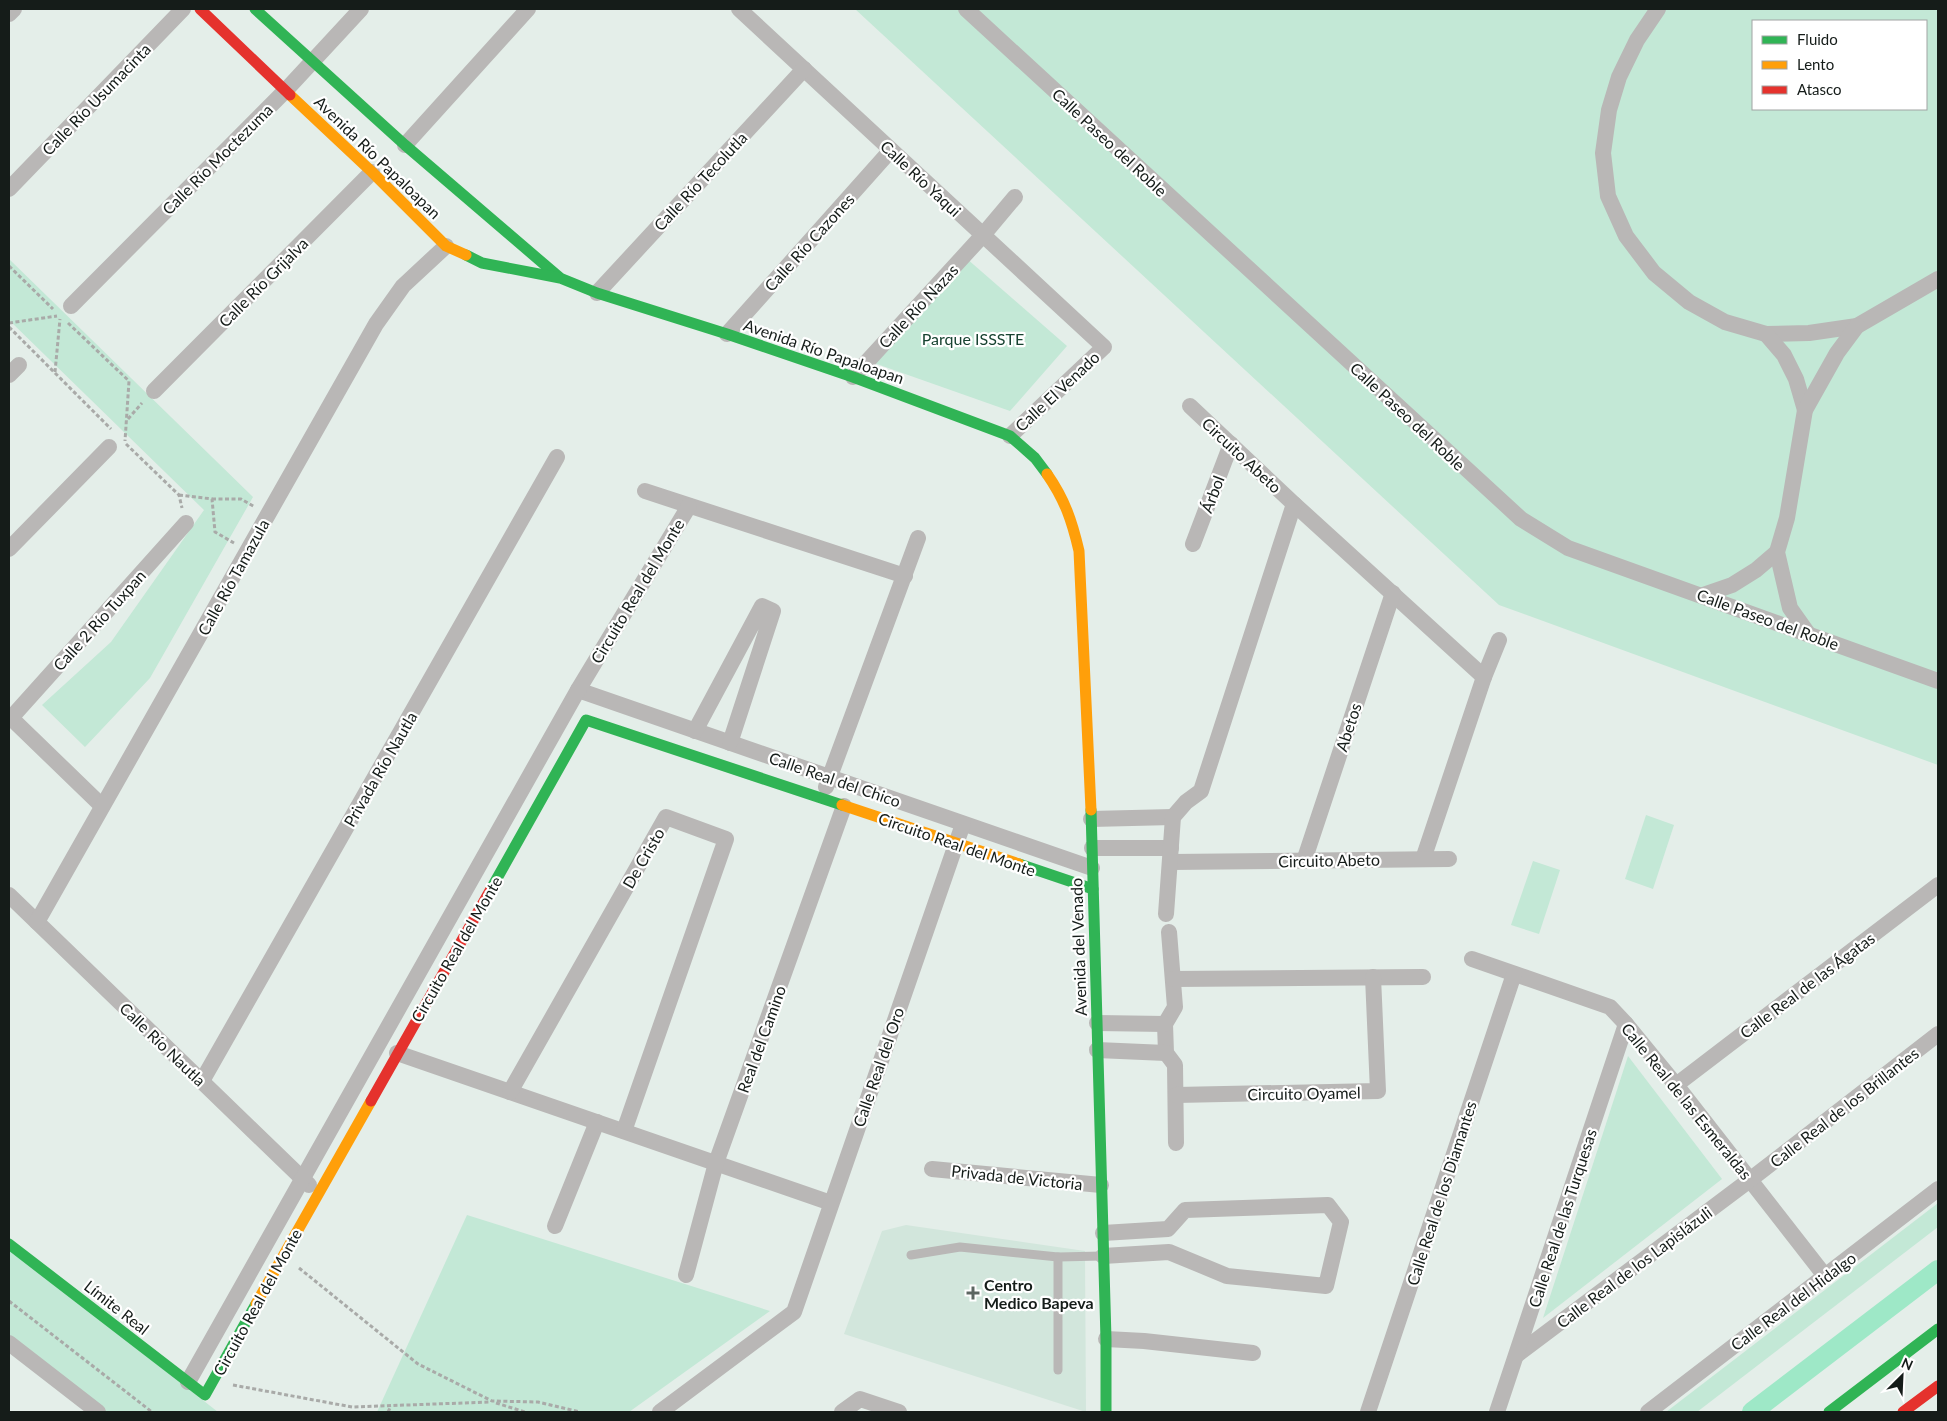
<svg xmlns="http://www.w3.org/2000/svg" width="1947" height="1421" font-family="Lato,sans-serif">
  <rect width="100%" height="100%" fill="#e4eee9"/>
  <!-- built -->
  <polygon fill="#d2e6dc" points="906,1225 1085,1251 1086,1412 844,1334 882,1231"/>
  <!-- green -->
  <g fill="#c3e8d6" fill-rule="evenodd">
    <path d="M855 9H1938V765L1499 605ZM1753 21H1926V109H1753Z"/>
    <polygon points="966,258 1067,346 1010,411 874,363"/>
    <polygon points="9,259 253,497 150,678 85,747 42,705 111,642 204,510 9,320"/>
    <polygon points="1646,815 1674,825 1653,889 1625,879"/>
    <polygon points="1533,861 1560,870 1539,934 1511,925"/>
    <polygon points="1628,1056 1722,1179 1543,1318"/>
    <polygon points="1938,1203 1938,1227 1697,1412 1666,1412"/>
    <polygon points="467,1215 770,1311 629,1412 377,1412"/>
    <polygon points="9,1249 218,1412 98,1412 9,1340"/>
  </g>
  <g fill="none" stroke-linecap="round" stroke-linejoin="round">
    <!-- canal -->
    <polyline stroke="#9ee8c7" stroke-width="20" points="1752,1412 1938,1270"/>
    <!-- path -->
    <g stroke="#a9aaa8" stroke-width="3" stroke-dasharray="4 2.5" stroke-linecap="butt">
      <polyline points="9,266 53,309"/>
      <polyline points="9,323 57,316"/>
      <polyline points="68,323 129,381 125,441"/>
      <polyline points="9,327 111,429"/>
      <polyline points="55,372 60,319"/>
      <polyline points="128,419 142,403"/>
      <polyline points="126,444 179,495 182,508"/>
      <polyline points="179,495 212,499 215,532 234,543"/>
      <polyline points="212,499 241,499 255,507"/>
      <polyline points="299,1268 418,1364 492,1401 538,1402 580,1412"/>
      <polyline points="9,1301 152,1412"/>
      <polyline points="233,1385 352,1407 490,1402"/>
      <polyline points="496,1403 525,1412"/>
      <polyline points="388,1412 391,1406"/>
    </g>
    <!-- lane -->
    <g stroke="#b9b7b6" stroke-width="9">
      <polyline points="911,1255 960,1247 1058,1257 1102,1256"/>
      <polyline points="1058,1257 1058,1370"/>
    </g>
    <!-- street -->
    <g stroke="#b9b7b6" stroke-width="16">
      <polyline points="739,9 1104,347 1010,436"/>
      <polyline points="966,9 1521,519 1568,548 1938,681"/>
      <polyline points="1658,9 1637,40 1619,77 1609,110 1603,153 1608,196 1626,236 1654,273 1689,302 1725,322 1766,334 1809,333 1857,326 1938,279"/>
      <polyline points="9,14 14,9"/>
      <polyline points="405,145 528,9"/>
      <polyline points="9,189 183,9"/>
      <polyline points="597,293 804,69"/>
      <polyline points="71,306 286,90 361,9"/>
      <polyline points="727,334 891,150"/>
      <polyline points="1766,334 1784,355 1796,379 1805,410"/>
      <polyline points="9,375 19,365"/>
      <polyline points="853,377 983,235 1015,197"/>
      <polyline points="154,391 372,172"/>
      <polyline points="1190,406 1294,504 1484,677"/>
      <polyline points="645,491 905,576"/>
      <polyline points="1193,544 1231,444"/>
      <polyline points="9,549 109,447"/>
      <polyline points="1703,595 1732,585 1756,570 1777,552"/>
      <polyline points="1807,632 1790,608 1777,552 1787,518 1805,410 1837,353 1857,326"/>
      <polyline points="578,690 1092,868"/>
      <polyline points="9,716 102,806"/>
      <polyline points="11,718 186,523"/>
      <polyline points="695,731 762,606 773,611 730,743"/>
      <polyline points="826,787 918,538"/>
      <polyline points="1091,819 1173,817"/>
      <polyline points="1092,848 1171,848"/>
      <polyline points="1423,859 1484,677 1499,640"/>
      <polyline points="1304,861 1393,593"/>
      <polyline points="1171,862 1449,859"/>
      <polyline points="9,895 309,1185"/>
      <polyline points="1166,914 1173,817 1186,802 1201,791 1294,504"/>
      <polyline points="37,922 376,324 403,286 446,246"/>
      <polyline points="1169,932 1175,1007 1165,1024 1166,1053 1175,1065 1176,1143"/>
      <polyline points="1472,959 1610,1007 1626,1024 1676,1085 1825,1276"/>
      <polyline points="1173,979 1423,977"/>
      <polyline points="1097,1023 1165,1024"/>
      <polyline points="1097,1050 1166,1053"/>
      <polyline points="397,1053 831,1203"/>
      <polyline points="202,1081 557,457"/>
      <polyline points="1676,1085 1938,885"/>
      <polyline points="510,1092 666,817 726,839 624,1131"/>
      <polyline points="1176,1095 1378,1091 1373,977"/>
      <polyline points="932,1169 1101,1185"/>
      <polyline points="555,1226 597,1122"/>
      <polyline points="1103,1233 1168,1229 1185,1210 1328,1205 1341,1222 1326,1286 1227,1276 1169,1252 1103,1256"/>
      <polyline points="686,1275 716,1163 844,806"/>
      <polyline points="1106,1339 1144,1341 1253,1353"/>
      <polyline points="9,1343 98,1412"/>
      <polyline points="1518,1354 1751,1179 1938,1034"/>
      <polyline points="188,1382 578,690 689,506"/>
      <polyline points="660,1412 794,1312 963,824"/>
      <polyline points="842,1412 860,1399 899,1412"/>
      <polyline points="1368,1412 1514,974"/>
      <polyline points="1497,1412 1626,1024"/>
      <polyline points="1648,1412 1938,1189"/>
    </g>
    <!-- fast -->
    <g stroke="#30b455" stroke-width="11">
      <polyline points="255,9 405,145 559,277"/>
      <polyline points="466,255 482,263 560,278 597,293 727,334 853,377 1010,436 1035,458 1047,474"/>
      <polyline points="1091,810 1106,1339 1106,1412"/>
      <polyline points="1019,864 1093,889"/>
      <polyline points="491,889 586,720 842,805"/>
      <polyline points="9,1244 205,1395 256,1304"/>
      <polyline points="1829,1412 1938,1329"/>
    </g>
    <!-- slow -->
    <g stroke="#ff9f0a" stroke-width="11">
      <polyline points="290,95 372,172 446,246 466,255"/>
      <path d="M1047 474C1065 500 1072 521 1079 551L1091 810"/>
      <polyline points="842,805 1019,864"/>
      <polyline points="256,1304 371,1101"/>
    </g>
    <!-- jam -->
    <g stroke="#e5322d" stroke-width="11">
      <polyline points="200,9 290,95"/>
      <polyline points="371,1101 491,889"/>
      <polyline points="1903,1412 1938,1386"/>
    </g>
  </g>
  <!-- markers -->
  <path fill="#5d6662" stroke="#fff" stroke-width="2" d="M970.5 1285.5h5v5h5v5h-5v5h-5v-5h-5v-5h5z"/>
  <g text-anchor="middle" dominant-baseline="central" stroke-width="4.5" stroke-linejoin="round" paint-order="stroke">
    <!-- street labels -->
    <g font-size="16" fill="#151c19" stroke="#fff">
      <text transform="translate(96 99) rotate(-46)">Calle Río Usumacinta</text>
      <text transform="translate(1110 142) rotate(43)">Calle Paseo del Roble</text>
      <text transform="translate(378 157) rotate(44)">Avenida Río Papaloapan</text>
      <text transform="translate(217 159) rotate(-45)">Calle Río Moctezuma</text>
      <text transform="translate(921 178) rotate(43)">Calle Río Yaqui</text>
      <text transform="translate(700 181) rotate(-47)">Calle Río Tecolutla</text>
      <text transform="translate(809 242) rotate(-48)">Calle Río Cazones</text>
      <text transform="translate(263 282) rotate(-45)">Calle Río Grijalva</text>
      <text transform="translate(918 306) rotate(-47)">Calle Río Nazas</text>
      <text transform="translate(824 351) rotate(19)">Avenida Río Papaloapan</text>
      <text transform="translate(1057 391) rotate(-43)">Calle El Venado</text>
      <text transform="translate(1408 416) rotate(43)">Calle Paseo del Roble</text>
      <text transform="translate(1242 455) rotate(43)">Circuito Abeto</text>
      <text transform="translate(1212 494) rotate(-69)">Árbol</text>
      <text transform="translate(233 577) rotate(-61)">Calle Río Tamazula</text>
      <text transform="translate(637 591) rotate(-59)">Circuito Real del Monte</text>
      <text transform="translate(1768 619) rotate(20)">Calle Paseo del Roble</text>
      <text transform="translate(99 620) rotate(-48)">Calle 2 Río Tuxpan</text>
      <text transform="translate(1348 727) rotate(-72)">Abetos</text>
      <text transform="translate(380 769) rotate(-60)">Privada Río Nautla</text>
      <text transform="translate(835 779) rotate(19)">Calle Real del Chico</text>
      <text transform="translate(957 844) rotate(19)">Circuito Real del Monte</text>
      <text transform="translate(643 858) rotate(-60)">De Cristo</text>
      <text transform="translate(1329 860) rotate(-1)">Circuito Abeto</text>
      <text transform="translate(1078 947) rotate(-92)">Avenida del Venado</text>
      <text transform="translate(456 949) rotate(-60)">Circuito Real del Monte</text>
      <text transform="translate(1807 985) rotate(-37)">Calle Real de las Ágatas</text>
      <text transform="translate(761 1039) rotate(-70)">Real del Camino</text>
      <text transform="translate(163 1044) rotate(44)">Calle Río Nautla</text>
      <text transform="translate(878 1067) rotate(-71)">Calle Real del Oro</text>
      <text transform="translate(1304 1093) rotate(-1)">Circuito Oyamel</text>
      <text transform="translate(1687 1101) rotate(51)">Calle Real de las Esmeraldas</text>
      <text transform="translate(1844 1107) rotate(-38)">Calle Real de los Brillantes</text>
      <text transform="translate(1017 1177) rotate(6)">Privada de Victoria</text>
      <text transform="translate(1441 1193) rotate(-72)">Calle Real de los Diamantes</text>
      <text transform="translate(1562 1218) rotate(-72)">Calle Real de las Turquesas</text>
      <text transform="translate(1634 1267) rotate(-37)">Calle Real de los Lapislázuli</text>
      <text transform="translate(1793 1301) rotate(-37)">Calle Real del Hidalgo</text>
      <text transform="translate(257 1302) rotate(-61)">Circuito Real del Monte</text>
      <text transform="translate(117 1307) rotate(38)">Límite Real</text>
    </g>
    <!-- park labels -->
    <g font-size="16" fill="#174331" stroke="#fff">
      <text x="973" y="338">Parque ISSSTE</text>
    </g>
    <!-- poi labels -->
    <g font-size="16" font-weight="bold" fill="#151c19" stroke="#fff" text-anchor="start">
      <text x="984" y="1284">Centro<tspan x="984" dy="18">Medico Bapeva</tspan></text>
    </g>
  </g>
  <!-- border -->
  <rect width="1947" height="1421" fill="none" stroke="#151c19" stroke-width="20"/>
  <!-- legend -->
  <rect x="1752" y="20" width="175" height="90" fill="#ffffff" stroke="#a1a4a3"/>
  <rect x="1762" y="36" width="25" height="8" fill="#30b455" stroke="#a1a4a3"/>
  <text x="1797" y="45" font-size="15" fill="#151c19">Fluido</text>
  <rect x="1762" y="61" width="25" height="8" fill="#ff9f0a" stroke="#a1a4a3"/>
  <text x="1797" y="70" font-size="15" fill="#151c19">Lento</text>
  <rect x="1762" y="86" width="25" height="8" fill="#e5322d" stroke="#a1a4a3"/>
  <text x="1797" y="95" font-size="15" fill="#151c19">Atasco</text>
  <!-- north arrow -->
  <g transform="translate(1902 1376) rotate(24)" stroke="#ffffff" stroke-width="4" paint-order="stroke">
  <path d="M0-4L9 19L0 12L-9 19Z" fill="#151c19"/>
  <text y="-8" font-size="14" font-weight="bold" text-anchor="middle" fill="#151c19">N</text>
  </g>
</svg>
